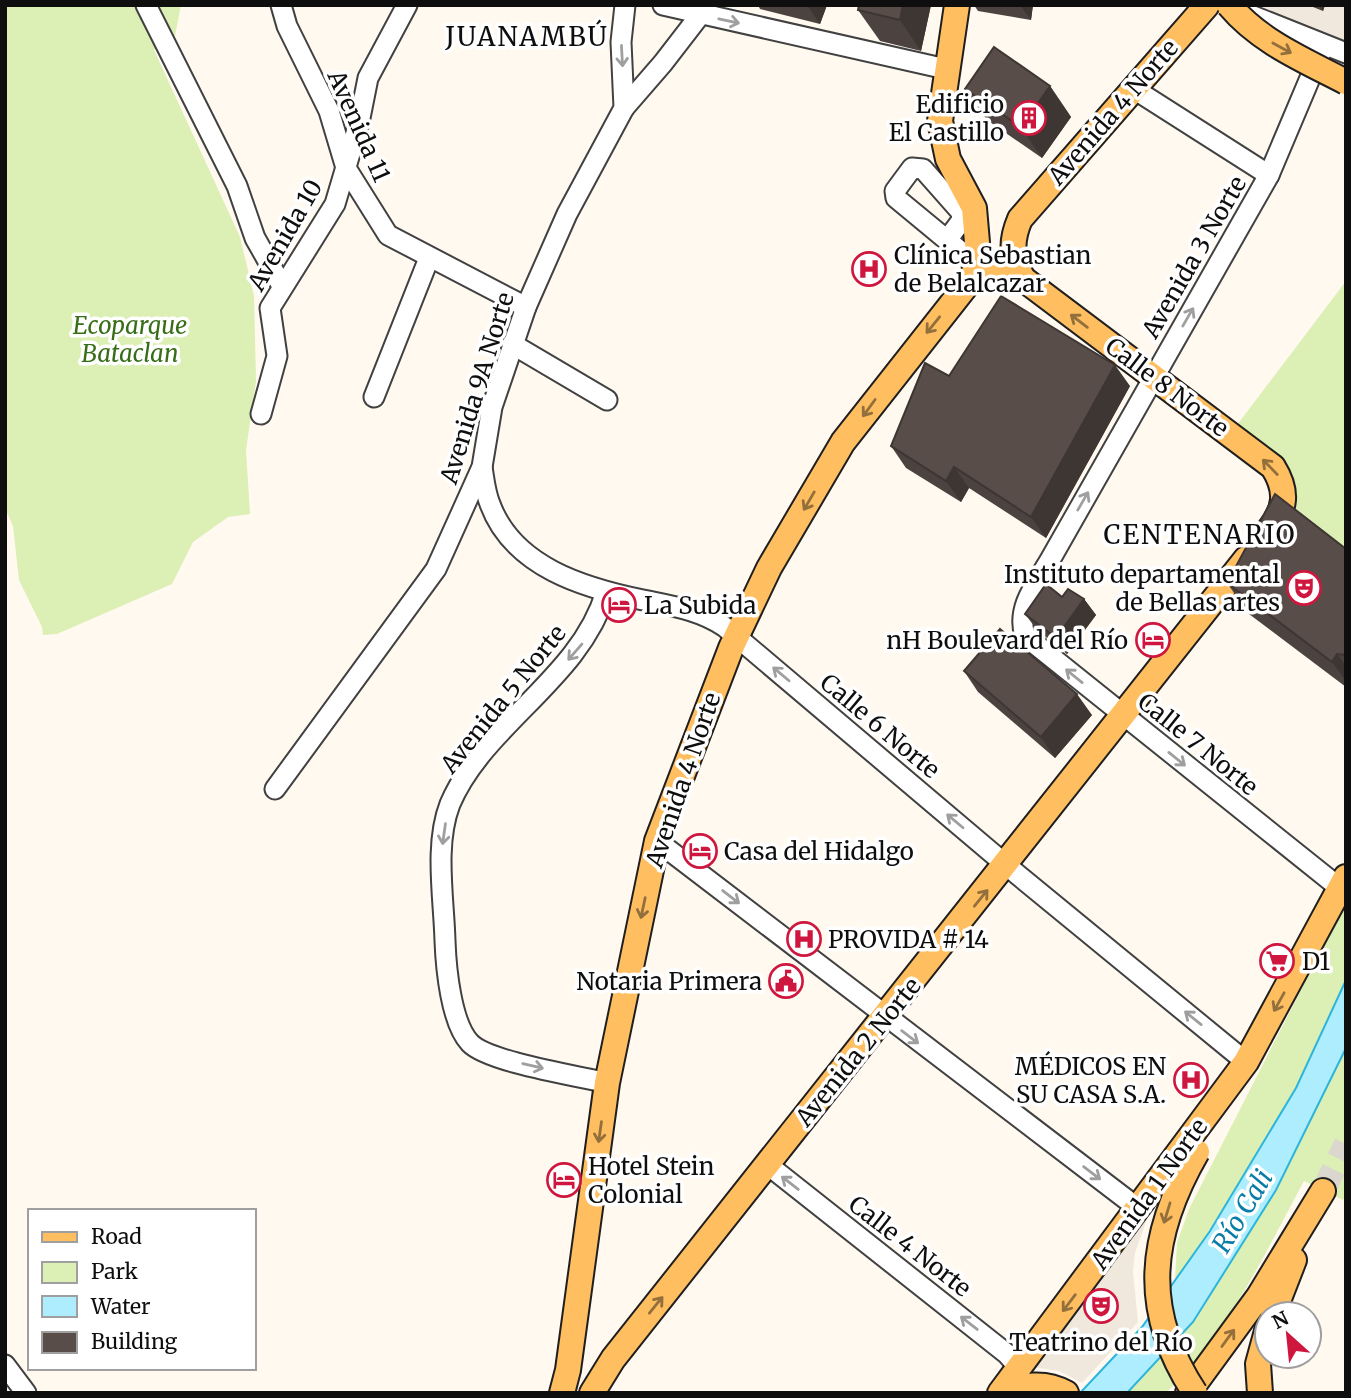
<svg xmlns="http://www.w3.org/2000/svg" width="1351" height="1398" font-family="Merriweather,serif">
  <rect width="100%" height="100%" fill="#fff9f0"/>
  <!-- green -->
  <g fill="#dcefb4">
    <polygon points="5,5 181,5 175,36 154,50 240,237 254,296 256,381 246,450 250,514 228,517 193,542 172,584 57,634 43,635 42,627 19,580 13,526 5,508"/>
    <polygon points="1346,281 1346,563 1284,503 1237,425"/>
    <polygon points="1346,902 1346,980 1296,1088 1210,1231 1175,1280 1177,1243 1189,1209"/>
    <path d="M1346 1048V1194L1343 1200 1304 1181C1262 1259 1230 1329 1166 1393H1127L1193 1322 1276 1190Z"/>
  </g>
  <!-- plaza -->
  <g fill="#f1e8dd">
    <polygon points="1207,5 1346,5 1346,53"/>
    <polygon points="1139,1209 1148,1216 1135,1253 1133,1271 1138,1322 1082,1383 1059,1371 1033,1367"/>
  </g>
  <!-- water -->
  <polygon fill="#aeedfd" stroke="#2db4dc" stroke-width="2" points="1346,980 1346,1048 1276,1190 1193,1322 1127,1393 1080,1393 1142,1327 1210,1231 1296,1088"/>
  <g fill="none" stroke-linecap="round" stroke-linejoin="round">
    <!-- major-tunnel -->
    <polyline stroke="#dbd6ce" stroke-width="24" stroke-dasharray="24 12" stroke-linecap="butt" points="1323,1191 1346,1144"/>
    <!-- minor casing -->
    <g stroke="#414141" stroke-width="23">
      <g id="minor">
        <polyline points="146,5 237,186 255,238 282,286"/>
        <polyline points="281,5 287,26 329,111 346,168 388,235 526,307"/>
        <polyline points="663,5 946,69"/>
        <polyline points="1233,8 1346,53"/>
        <path d="M1324 45 1269 175 1050 560C1036 584 1016 608 1025 636L1341 889"/>
        <polyline points="1134,89 1269,175"/>
        <polyline points="624,108 663,63 707,6"/>
        <polyline points="947,240 962,220 961,212 923,169 912,168 895,191 896,198 976,264"/>
        <polyline points="512,344 607,400"/>
        <polyline points="374,397 429,258"/>
        <polyline points="261,414 277,356 270,308 335,204 359,123 368,78 407,5"/>
        <path d="M482 467C484 479 485 492 490 504 513 567 584 588 643 600 672 606 700 610 725 627L1018 875 1246 1062"/>
        <path d="M606 592C580 679 484 724 450 804 434 845 444 899 445 941 446 968 451 1023 470 1043 488 1062 578 1076 607 1083"/>
        <polyline points="275,789 436,569 482,467 492,407 526,307 567,214 624,108 621,42 625,5"/>
        <polyline points="657,841 1139,1209"/>
        <polyline points="768,1165 1007,1354 1020,1369"/>
        <polyline points="5,1365 26,1393"/>
      </g>
    </g>
    <!-- major casing -->
    <g stroke="#1f1f1f" stroke-width="28">
      <g id="major">
        <polyline points="957,5 940,121 948,159 974,208 978,254 973,277"/>
        <path d="M1022 277C1011 256 1011 240 1020 219L1207 5"/>
        <polyline points="1273,1314 1294,1260"/>
        <path d="M562 1393 568 1370 607 1083 657 841 731 648 769 568 843 442 973 277 997 268 1014 272 1273 467C1288 491 1286 509 1269 530"/>
        <polyline points="592,1393 613,1359 1246,559"/>
        <polyline points="1000,1393 1246,1062 1346,877"/>
        <path d="M1001 1393C1024 1385 1044 1381 1066 1393"/>
        <polyline points="1188,1393 1259,1296 1323,1191"/>
        <polyline points="1260,1393 1258,1364 1267,1331"/>
      </g>
    </g>
    <!-- minor -->
    <use href="#minor" stroke="#fff" stroke-width="19"/>
    <!-- major -->
    <use href="#major" stroke="#ffbe60" stroke-width="24"/>
    <!-- major-bridge casing -->
    <g stroke="#1f1f1f" stroke-width="28" stroke-linecap="butt">
      <g id="major-bridge">
        <path d="M1229 5C1260 42 1304 60 1346 82"/>
        <path d="M1195 1393C1140 1310 1149 1235 1197 1152"/>
      </g>
    </g>
    <!-- major-bridge -->
    <use href="#major-bridge" stroke="#ffbe60" stroke-width="24"/>
  </g>
  <!-- wall -->
  <g fill="#4c423f">
    <polygon points="758,5 827,5 820,24 760,9"/>
    <polygon points="931,5 921,51 880,41 858,10"/>
    <polygon points="974,5 1033,5 1031,20 978,11"/>
    <polygon points="1308,5 1325,5 1323,11"/>
    <polygon points="1050,86 1071,117 1042,158 987,120 965,89"/>
    <polygon points="949,376 1130,386 1046,538 969,488 961,502 906,468 891,446"/>
    <polygon points="1346,549 1346,687 1249,614 1227,583"/>
    <polygon points="1062,597 1084,599 1096,615 1067,654 1037,630 1025,614"/>
    <polygon points="964,671 1092,715 1055,758 978,692"/>
  </g>
  <!-- shaded-wall -->
  <g fill="#3e3633">
    <polygon points="807,5 827,5 820,24"/>
    <polygon points="903,5 931,5 921,51 900,20"/>
    <polygon points="1020,5 1033,5 1031,20"/>
    <polygon points="1319,5 1325,5 1323,11"/>
    <polygon points="1050,86 1071,117 1042,158 1021,127"/>
    <polygon points="1115,365 1130,386 1046,538 1031,517"/>
    <polygon points="954,467 969,488 961,502 946,481"/>
    <polygon points="1084,599 1096,615 1067,654 1056,638"/>
    <polygon points="1337,654 1346,666 1346,681 1332,662"/>
    <polygon points="1077,694 1092,715 1055,758 1041,737"/>
  </g>
  <!-- building -->
  <g fill="#584d49" stroke="#3e3633" stroke-width="2">
    <polygon points="859,5 903,5 900,20 858,10"/>
    <polygon points="994,47 1050,86 1021,127 965,89"/>
    <polygon points="1001,296 1115,365 1031,517 954,467 946,481 891,446 925,363 949,376"/>
    <polygon points="1275,494 1346,549 1346,655 1337,654 1332,662 1227,583"/>
    <polygon points="1046,584 1062,597 1068,589 1084,599 1056,638 1025,614"/>
    <polygon points="1000,629 1077,694 1041,737 964,671"/>
  </g>
  <!-- one-way arrows -->
  <defs><path id="oneway-shaft" d="M-6 0H5M1.5-3L5.5 0L1.5 3" fill="none" stroke-width="1.6" stroke-linecap="round" stroke-linejoin="round" transform="scale(1.75)"/></defs>
  <g stroke="#9f9f9f">
    <use href="#oneway-shaft" transform="translate(729 21) rotate(12)"/>
    <use href="#oneway-shaft" transform="translate(622 56) rotate(87)"/>
    <use href="#oneway-shaft" transform="translate(1188 317) rotate(-60)"/>
    <use href="#oneway-shaft" transform="translate(1083 501) rotate(-60)"/>
    <use href="#oneway-shaft" transform="translate(575 652) rotate(131)"/>
    <use href="#oneway-shaft" transform="translate(781 674) rotate(-140)"/>
    <use href="#oneway-shaft" transform="translate(1074 676) rotate(-141)"/>
    <use href="#oneway-shaft" transform="translate(1177 759) rotate(39)"/>
    <use href="#oneway-shaft" transform="translate(955 821) rotate(-140)"/>
    <use href="#oneway-shaft" transform="translate(444 834) rotate(98)"/>
    <use href="#oneway-shaft" transform="translate(731 897) rotate(38)"/>
    <use href="#oneway-shaft" transform="translate(1193 1018) rotate(-141)"/>
    <use href="#oneway-shaft" transform="translate(910 1037) rotate(37)"/>
    <use href="#oneway-shaft" transform="translate(533 1066) rotate(13)"/>
    <use href="#oneway-shaft" transform="translate(1092 1173) rotate(37)"/>
    <use href="#oneway-shaft" transform="translate(790 1183) rotate(-142)"/>
    <use href="#oneway-shaft" transform="translate(969 1323) rotate(-142)"/>
  </g>
  <g stroke="#936f3b">
    <use href="#oneway-shaft" transform="translate(1282 48) rotate(29)"/>
    <use href="#oneway-shaft" transform="translate(1079 321) rotate(-143)"/>
    <use href="#oneway-shaft" transform="translate(933 325) rotate(129)"/>
    <use href="#oneway-shaft" transform="translate(869 408) rotate(126)"/>
    <use href="#oneway-shaft" transform="translate(1270 467) rotate(-134)"/>
    <use href="#oneway-shaft" transform="translate(809 501) rotate(120)"/>
    <use href="#oneway-shaft" transform="translate(981 898) rotate(-51)"/>
    <use href="#oneway-shaft" transform="translate(643 908) rotate(102)"/>
    <use href="#oneway-shaft" transform="translate(1279 1002) rotate(119)"/>
    <use href="#oneway-shaft" transform="translate(600 1132) rotate(98)"/>
    <use href="#oneway-shaft" transform="translate(1167 1213) rotate(107)"/>
    <use href="#oneway-shaft" transform="translate(1069 1303) rotate(127)"/>
    <use href="#oneway-shaft" transform="translate(656 1305) rotate(-51)"/>
    <use href="#oneway-shaft" transform="translate(1228 1338) rotate(-54)"/>
  </g>
  <!-- icons -->
  <defs>
    <g id="building-ring" transform="scale(1.75)"><circle r="9.5" fill="#fff" stroke="#cf163e" stroke-width="1.5"/><path d="M-4-6H4V6H1V3H-1V6H-4ZM-2.5-4.3h1.7v1.8h-1.7ZM.8-4.3h1.7v1.8H.8ZM-2.5-1h1.7V.8h-1.7ZM.8-1h1.7V.8H.8Z" fill="#cf163e"/></g>
    <g id="hospital-ring" transform="scale(1.75)"><circle r="9.5" fill="#fff" stroke="#cf163e" stroke-width="1.5"/><path d="M-5-5h3v3.5h4V-5h3V5h-3V1.5h-4V5h-3Z" fill="#cf163e"/></g>
    <g id="theatre-ring" transform="scale(1.75)"><circle r="9.5" fill="#fff" stroke="#cf163e" stroke-width="1.5"/><path d="M-5-5.5Q0-4 5-5.5V0Q5 5 0 6Q-5 5-5 0ZM-3.3-2.5H-1v1.5H-3.3ZM1-2.5H3.3v1.5H1ZM-2.8 1Q0 5.5 2.8 1Z" fill="#cf163e"/></g>
    <g id="hotel-ring" transform="scale(1.75)"><circle r="9.5" fill="#fff" stroke="#cf163e" stroke-width="1.5"/><path d="M-6-4.5h1.5V1H6V5H4.5V3h-9V5H-6ZM-4 0a1.8 1.8 0 1 1 3.6 0ZM.5 0V-2.5h3Q6-2.5 6 0Z" fill="#cf163e"/></g>
    <g id="supermarket-ring" transform="scale(1.75)"><circle r="9.5" fill="#fff" stroke="#cf163e" stroke-width="1.5"/><path d="M-6-5.5h2.5l.6 2H6L4.5 2H-2.5L-4.4-4H-6ZM-1.5 3.2a1.3 1.3 0 1 0 .1 0ZM3 3.2a1.3 1.3 0 1 0 .1 0Z" fill="#cf163e"/></g>
    <g id="civic-ring" transform="scale(1.75)"><circle r="9.5" fill="#fff" stroke="#cf163e" stroke-width="1.5"/><path d="M-.6-6.5H3V-4.5H.6V-3L4-1V1h2V6H-6V1h2V-1L-.6-3ZM-1.2 2.5V6h2.4V2.5Z" fill="#cf163e"/></g>
  </defs>
  <g fill-rule="evenodd">
    <use href="#building-ring" x="1029" y="118"/>
    <use href="#hospital-ring" x="869" y="269"/>
    <use href="#theatre-ring" x="1304" y="588"/>
    <use href="#hotel-ring" x="619" y="605"/>
    <use href="#hotel-ring" x="1153" y="640"/>
    <use href="#hotel-ring" x="700" y="851"/>
    <use href="#hospital-ring" x="804" y="939"/>
    <use href="#supermarket-ring" x="1277" y="961"/>
    <use href="#civic-ring" x="786" y="981"/>
    <use href="#hospital-ring" x="1191" y="1080"/>
    <use href="#hotel-ring" x="564" y="1180"/>
    <use href="#theatre-ring" x="1101" y="1306"/>
  </g>
  <g text-anchor="middle" dominant-baseline="central" stroke-width="7" stroke-linejoin="round" paint-order="stroke">
    <!-- poi labels -->
    <g font-size="24" fill="#0e0e0e" stroke="#fff" text-anchor="start">
      <text x="1004" y="104" text-anchor="end">Edificio<tspan x="1004" dy="28">El Castillo</tspan></text>
      <text x="894" y="255">Clínica Sebastian<tspan x="894" dy="28">de Belalcazar</tspan></text>
      <text x="1280" y="574" text-anchor="end">Instituto departamental<tspan x="1280" dy="28">de Bellas artes</tspan></text>
      <text x="644" y="605">La Subida</text>
      <text x="1128" y="640" text-anchor="end">nH Boulevard del Río</text>
      <text x="724" y="851">Casa del Hidalgo</text>
      <text x="828" y="939">PROVIDA # 14</text>
      <text x="1302" y="961">D1</text>
      <text x="762" y="981" text-anchor="end">Notaria Primera</text>
      <text x="1166" y="1066" text-anchor="end">MÉDICOS EN<tspan x="1166" dy="28">SU CASA S.A.</tspan></text>
      <text x="588" y="1166">Hotel Stein<tspan x="588" dy="28">Colonial</tspan></text>
      <text x="1101" y="1342" text-anchor="middle">Teatrino del Río</text>
    </g>
    <!-- street labels -->
    <g font-size="24" fill="#0e0e0e" stroke="#fff">
      <text transform="translate(1113 112) rotate(-49)">Avenida 4 Norte</text>
      <text transform="translate(359 126) rotate(66)">Avenida 11</text>
      <text transform="translate(285 235) rotate(-60)">Avenida 10</text>
      <text transform="translate(1194 257) rotate(-60)">Avenida 3 Norte</text>
      <text transform="translate(1167 387) rotate(37)">Calle 8 Norte</text>
      <text transform="translate(477 388) rotate(-73)">Avenida 9A Norte</text>
      <text transform="translate(503 699) rotate(-51)">Avenida 5 Norte</text>
      <text transform="translate(880 726) rotate(40)">Calle 6 Norte</text>
      <text transform="translate(1198 744) rotate(39)">Calle 7 Norte</text>
      <text transform="translate(683 780) rotate(-71)">Avenida 4 Norte</text>
      <text transform="translate(858 1052) rotate(-51)">Avenida 2 Norte</text>
      <text transform="translate(1149 1194) rotate(-54)">Avenida 1 Norte</text>
      <text transform="translate(910 1246) rotate(38)">Calle 4 Norte</text>
    </g>
    <!-- park labels -->
    <g font-size="24" font-style="italic" fill="#386e17" stroke="#fff">
      <text x="130" y="325">Ecoparque<tspan x="130" dy="28">Bataclan</tspan></text>
    </g>
    <!-- neighbourhood labels -->
    <g font-size="26" letter-spacing="2" fill="#0e0e0e" stroke="#fff">
      <text x="527" y="36">JUANAMBÚ</text>
      <text x="1200" y="534">CENTENARIO</text>
    </g>
    <!-- water labels -->
    <g font-size="26" font-style="italic" fill="#097ca7" stroke="#fff">
      <text transform="translate(1242 1211) rotate(-59)">Río Cali</text>
    </g>
  </g>
  <!-- border -->
  <rect width="1351" height="1398" fill="none" stroke="#0e0e0e" stroke-width="14"/>
  <!-- legend -->
  <rect x="28" y="1209" width="228" height="161" fill="#ffffff" stroke="#9f9f9f" stroke-width="2"/>
  <rect x="42" y="1232" width="35" height="10" fill="#ffbe60" stroke="#9f9f9f" stroke-width="2"/>
  <text x="91" y="1244" font-size="21" fill="#0e0e0e">Road</text>
  <rect x="42" y="1262" width="35" height="21" fill="#dcefb4" stroke="#9f9f9f" stroke-width="2"/>
  <text x="91" y="1279" font-size="21" fill="#0e0e0e">Park</text>
  <rect x="42" y="1296" width="35" height="21" fill="#aeedfd" stroke="#9f9f9f" stroke-width="2"/>
  <text x="91" y="1314" font-size="21" fill="#0e0e0e">Water</text>
  <rect x="42" y="1332" width="35" height="21" fill="#584d49" stroke="#9f9f9f" stroke-width="2"/>
  <text x="91" y="1349" font-size="21" fill="#0e0e0e">Building</text>
  <!-- north arrow -->
  <g transform="translate(1288 1335) rotate(333)"><circle r="33" fill="#ffffff" stroke="#9f9f9f" stroke-width="2"/>
  <path d="M0-5L12 26L0 18L-12 26Z" fill="#cf163e"/>
  <text y="-10" font-size="19" font-weight="bold" text-anchor="middle" fill="#0e0e0e">N</text>
  </g>
</svg>
